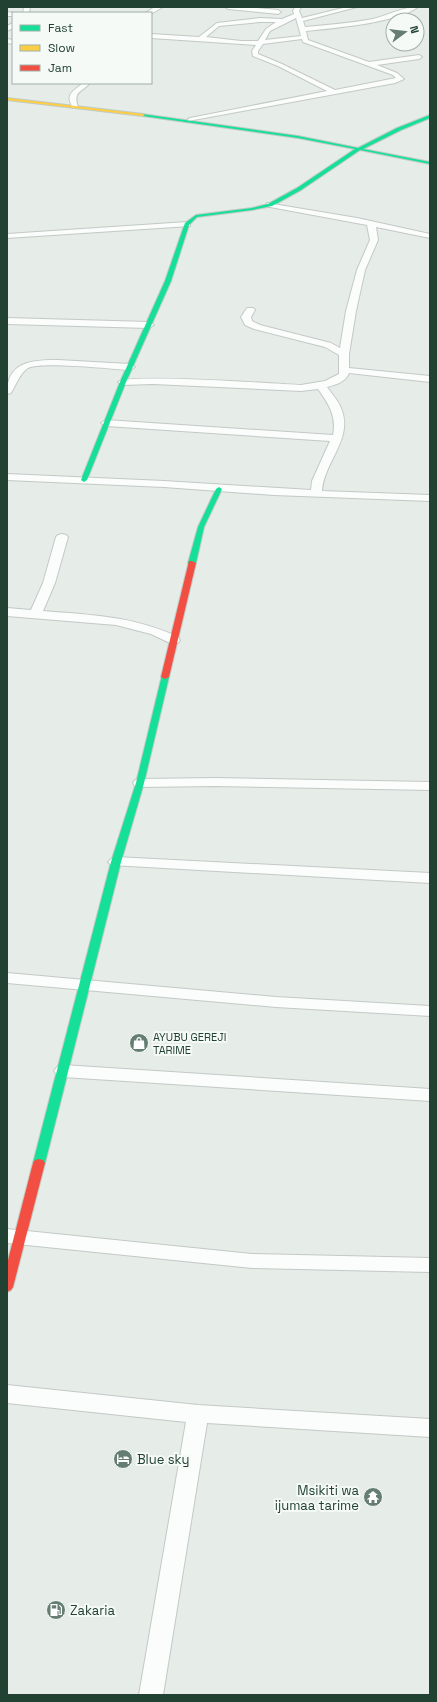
<svg xmlns="http://www.w3.org/2000/svg" width="437" height="1702" font-family="'Space Grotesk',sans-serif">
  <rect width="100%" height="100%" fill="#e6ece8"/>
  <g fill="none" stroke-linecap="round" stroke-linejoin="round">
    <!-- street casing -->
    <g stroke="#c3c9c5" stroke-width="2">
      <g id="street">
        <polygon points="24,7 30,7 29,13 23,13"/>
        <polygon points="155,7 163,7 151,14 145,13"/>
        <polygon points="225,7 245,7 278,10 281,12 278,14 228,9"/>
        <path d="M295 7H301L299 11 302 18 347 7H357L303 21 305 27C328 25 351 23 373 19 388 15 403 7 418 7 397 23 333 28 306 31L308 40 369 62 419 55 422 57 419 59 377 65 397 73 404 79 395 83 188 121V119L190 118 327 91 278 66 253 56 252 51 256 45 151 38V34L199 37 217 23 260 18 282 19 294 14 293 11ZM296 18 301 36 265 40 270 31ZM260 22H276L266 29 258 41H241L206 37 219 26ZM302 39 303 42 393 75 396 78 335 90 282 64 258 54V51L263 44Z"/>
        <polygon points="7,12 15,13 13,13 13,16 7,16"/>
        <polygon points="13,23 13,28 7,31 7,26"/>
        <polygon points="7,39 13,40 13,44 7,43"/>
        <path d="M83 83H90C81 93 73 91 78 107L73 108C65 94 72 92 83 83Z"/>
        <path d="M267 203 357 218 430 234V238L376 227 378 240 365 270 356 311 349 354V368L430 376V382L349 373C346 382 335 385 327 387 331 393 338 400 341 408 354 439 324 461 322 491L430 495V501L274 495 164 487 7 480V474L164 481 311 490 312 481 330 441 106 426 101 423 106 420 333 435C337 416 328 403 318 389L301 391 153 384 123 385 118 382C126 373 279 384 301 385L325 381 339 374V355L325 347 254 329 245 325 241 317 247 308H253L255 310 251 317 252 321 260 325 331 343 340 348 346 311 357 270 370 240 367 225 270 207H267Z"/>
        <polygon points="187,222 190,222 190,226 7,238 7,234"/>
        <polygon points="7,318 149,322 154,325 149,328 7,324"/>
        <path d="M58 360 130 364 135 367 130 370C112 369 41 361 28 368 20 373 16 385 11 393L7 394C7 361 32 360 58 360Z"/>
        <path d="M62 534 66 535 68 537 55 583 43 611C91 615 134 616 178 637L180 640 178 643H170L151 634 116 625 7 616V608L31 610 43 583 56 537 58 535Z"/>
        <polygon points="215,778 430,782 430,790 215,786 140,787 135,786 133,783 135,780 140,779"/>
        <polygon points="116,857 430,873 430,883 111,865 108,862 111,859"/>
        <polygon points="7,973 276,997 430,1006 430,1016 276,1007 7,983"/>
        <polygon points="63,1065 430,1089 430,1101 63,1077 57,1075 54,1071 57,1067"/>
        <polygon points="7,1229 252,1254 430,1258 430,1272 252,1268 7,1243"/>
        <polygon points="7,1385 198,1405 430,1419 430,1437 207,1423 163,1695 139,1695 186,1422 7,1403"/>
      </g>
    </g>
    <!-- fast casing -->
    <g stroke="#c1cac5" stroke-width="2">
      <g id="fast">
        <polygon points="142,114 298,136 358,148 397,128 430,115 430,118 401,130 363,149 430,162 430,164 360,150 301,190 272,206 252,210 197,217 189,225 171,281 126,382 87,480 84,482 81,480 120,382 165,281 185,223 196,215 252,208 268,204 297,188 355,149 298,138 143,116"/>
        <polygon points="219,487 222,489 204,527 196,563 192,565 189,565 188,563 198,527 216,489"/>
        <polygon points="162,675 168,675 169,677 144,783 121,862 45,1163 43,1166 39,1167 35,1166 33,1163 111,862 136,783"/>
      </g>
    </g>
    <!-- slow casing -->
    <g stroke="#c1cac5" stroke-width="2">
      <polygon id="slow" points="7,98 143,114 145,115 143,116 7,100"/>
    </g>
    <!-- jam casing -->
    <g stroke="#c1cac5" stroke-width="2">
      <g id="jam">
        <polygon points="189,561 192,561 196,563 169,677 165,679 161,677"/>
        <polygon points="39,1159 43,1160 45,1163 13,1287 11,1290 7,1292 7,1264 33,1163 35,1160"/>
      </g>
    </g>
    <!-- street -->
    <use href="#street" fill="#fbfcfc" fill-rule="evenodd"/>
    <!-- fast -->
    <use href="#fast" fill="#16e098" fill-rule="evenodd"/>
    <!-- slow -->
    <use href="#slow" fill="#ffcf43" fill-rule="evenodd"/>
    <!-- jam -->
    <use href="#jam" fill="#f24e42" fill-rule="evenodd"/>
  </g>
  <!-- icons -->
  <defs>
    <g id="shop-disc" transform="scale(1)"><circle r="9.5" fill="#667d72" stroke="#f5faf6"/><path d="M-5-2.5h2.3a2.7 3.5 0 0 1 5.4 0H5L5.5 6h-11ZM-1.5-2.5h3a1.5 2.3 0 0 0-3 0Z" fill="#fff"/></g>
    <g id="hotel-disc" transform="scale(1)"><circle r="9.5" fill="#667d72" stroke="#f5faf6"/><path d="M-6-4.5h1.5V1H6V5H4.5V3h-9V5H-6ZM-4 0a1.8 1.8 0 1 1 3.6 0ZM.5 0V-2.5h3Q6-2.5 6 0Z" fill="#fff"/></g>
    <g id="temple-disc" transform="scale(1)"><circle r="9.5" fill="#667d72" stroke="#f5faf6"/><path d="M0-6L5-2H3V0L6.5 2.5H4V6H1.5V3h-3V6H-4V2.5H-6.5L-3 0V-2H-5Z" fill="#fff"/></g>
    <g id="fuel-disc" transform="scale(1)"><circle r="9.5" fill="#667d72" stroke="#f5faf6"/><path d="M-5.5-6h7V0h2V4h1.3V-2.5L3-4.5l.8-.8L6-3V5H2.5V1h-1V6h-7ZM-4.2-4.7v3.2H.2V-4.7Z" fill="#fff"/></g>
  </defs>
  <g fill-rule="evenodd">
    <use href="#shop-disc" x="139" y="1043"/>
    <use href="#hotel-disc" x="123" y="1459"/>
    <use href="#temple-disc" x="373" y="1497"/>
    <use href="#fuel-disc" x="56" y="1610"/>
  </g>
  <g text-anchor="middle" dominant-baseline="central" stroke-width="4" stroke-linejoin="round" paint-order="stroke">
    <!-- poi labels -->
    <g font-size="11" fill="#214132" stroke="#f5faf6" text-anchor="start">
      <text x="153" y="1037">AYUBU GEREJI<tspan x="153" dy="13">TARIME</tspan></text>
    </g>
    <!-- near-poi labels -->
    <g font-size="13" fill="#214132" stroke="#f5faf6" text-anchor="start">
      <text x="137" y="1459">Blue sky</text>
      <text x="359" y="1490" text-anchor="end">Msikiti wa<tspan x="359" dy="15">ijumaa tarime</tspan></text>
      <text x="70" y="1610">Zakaria</text>
    </g>
  </g>
  <!-- border -->
  <rect width="437" height="1702" fill="none" stroke="#214132" stroke-width="16"/>
  <!-- legend -->
  <rect x="12" y="12" width="140" height="72" fill="#f5faf6" stroke="#a0b0a8"/>
  <rect x="20" y="25" width="20" height="6" fill="#16e098" stroke="#a0b0a8"/>
  <text x="48" y="32" font-size="12" fill="#214132">Fast</text>
  <rect x="20" y="45" width="20" height="6" fill="#ffcf43" stroke="#a0b0a8"/>
  <text x="48" y="52" font-size="12" fill="#214132">Slow</text>
  <rect x="20" y="65" width="20" height="6" fill="#f24e42" stroke="#a0b0a8"/>
  <text x="48" y="72" font-size="12" fill="#214132">Jam</text>
  <!-- north arrow -->
  <g transform="translate(405 32) rotate(75)"><circle r="19" fill="#f5faf6" stroke="#a0b0a8"/>
  <path d="M0-3L7 15L0 10L-7 15Z" fill="#667d72"/>
  <text y="-6" font-size="11" font-weight="bold" text-anchor="middle" fill="#214132">N</text>
  </g>
</svg>
